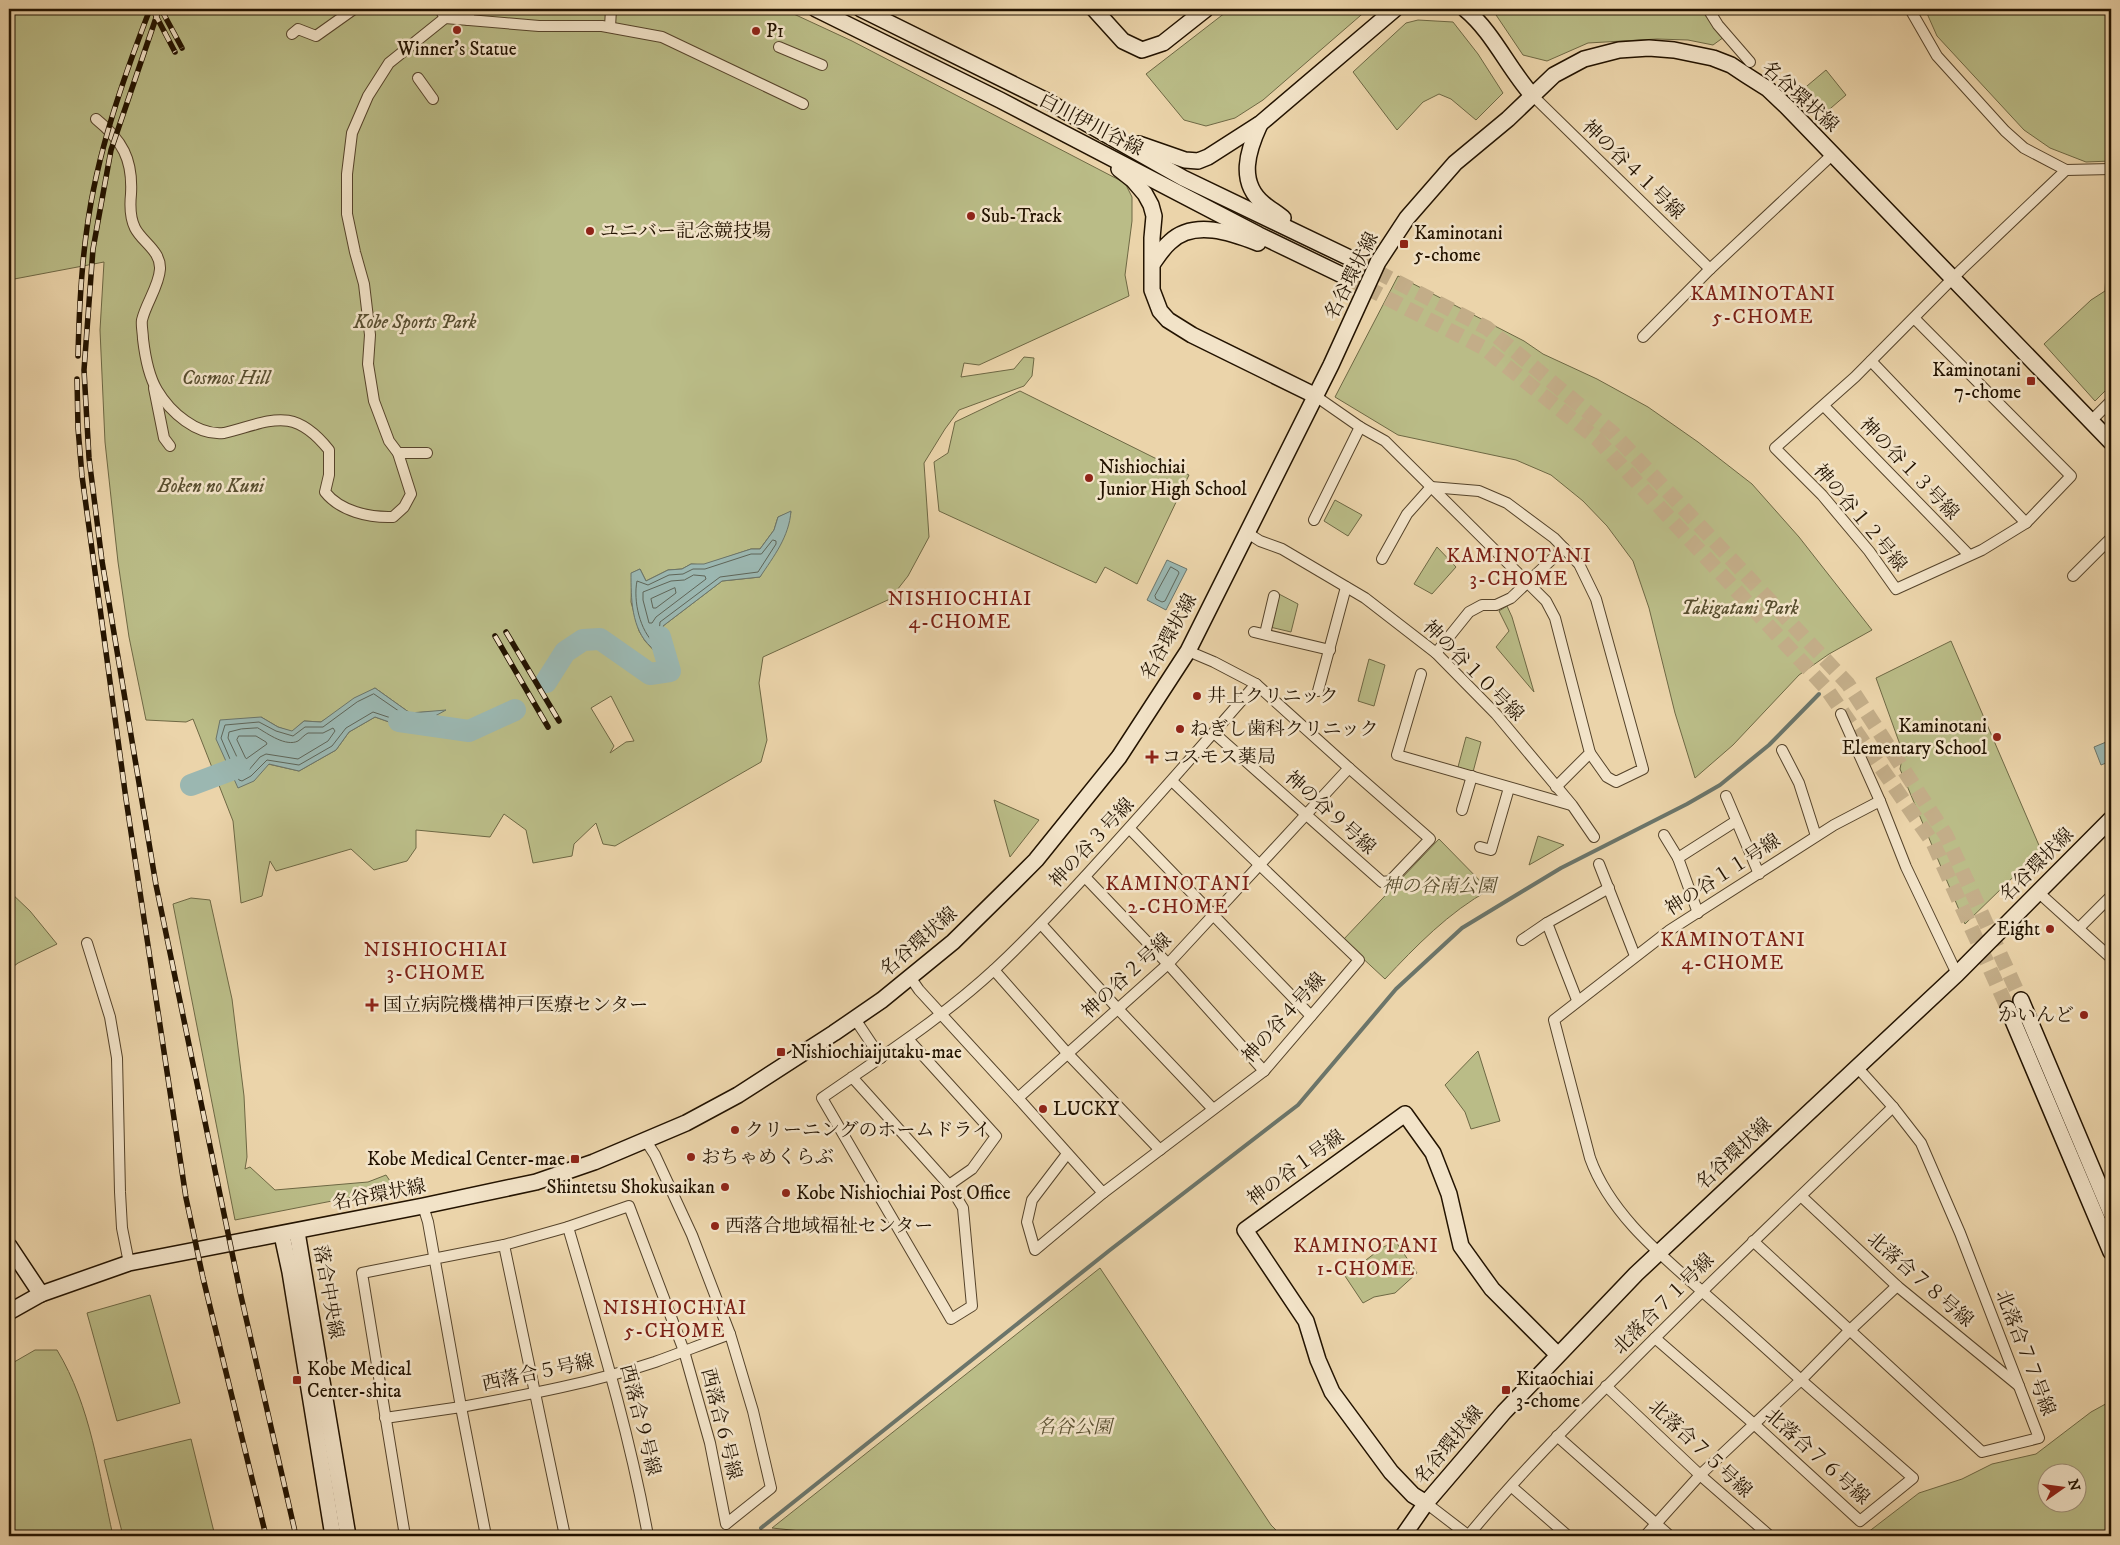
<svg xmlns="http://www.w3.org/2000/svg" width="2120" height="1545" font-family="'IM FELL DW Pica','Noto Serif JP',serif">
  <rect width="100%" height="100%" fill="#ebd4aa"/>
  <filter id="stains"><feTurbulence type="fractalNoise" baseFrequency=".004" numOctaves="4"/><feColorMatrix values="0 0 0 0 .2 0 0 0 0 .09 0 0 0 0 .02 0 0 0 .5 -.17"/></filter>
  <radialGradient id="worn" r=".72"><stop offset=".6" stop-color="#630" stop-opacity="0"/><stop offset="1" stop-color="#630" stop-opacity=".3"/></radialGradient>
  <!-- green -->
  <g fill="#babc87" stroke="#6e6844" fill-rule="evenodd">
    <path d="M9 9H783L852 41 1125 183 1132 197V221L1125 275 1129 296 979 365 964 363 961 377 1014 369 1024 357 1034 358 1032 376 1024 386 959 410 945 429 924 463 929 537 908 576 890 599 763 657 759 683 767 740 761 762 615 846 603 844 596 823 574 844 572 856 533 863 526 830 504 814 490 837 416 830V848L407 861 374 870 351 849 276 871 270 861 262 896 241 903 233 821 193 719 186 722 146 720 129 637 118 562 105 442 100 330 104 262 9 280ZM791 512 760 577 722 581 663 626 664 644 671 658 658 655 645 641 639 631 631 602 632 573 640 569 646 581 668 570 682 569 691 564 704 565 751 549H760L774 530 778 517ZM375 688 410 713 444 711 392 723 375 717 349 732 336 750 299 771 268 764 261 717 278 727 292 732 304 721 321 722ZM611 696 634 741 626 742 610 753 614 746 591 708Z"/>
    <polygon points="1230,9 1368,9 1263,100 1235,118 1206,126 1184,120 1146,74"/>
    <polygon points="1492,9 1703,9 1724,37 1713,45 1688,40 1657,39 1588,43 1547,61 1523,55"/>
    <polygon points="1925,9 2111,9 2111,161 2086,162 2050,148 2024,130 1937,36"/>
    <polygon points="1418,20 1453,22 1478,54 1503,93 1476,120 1451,99 1439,94 1423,102 1397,130 1353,72 1406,23"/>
    <polygon points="1826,70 1846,95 1824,114 1801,91"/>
    <polygon points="2111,252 2111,385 2095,401 2044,344 2091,300 2105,291 2107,255"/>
    <polygon points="1398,276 1524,341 1543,354 1597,379 1648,407 1698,442 1752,484 1799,537 1872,630 1829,654 1799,675 1733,745 1695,778 1675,713 1649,608 1633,561 1607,526 1583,501 1551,475 1516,460 1398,435 1335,397"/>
    <polygon points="1020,391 1189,475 1137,584 1105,567 1096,583 939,511 934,462 948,453 955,422"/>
    <polygon points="1335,500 1362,515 1348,536 1324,521"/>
    <polygon points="1437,547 1456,567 1432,594 1414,584"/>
    <polygon points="1279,594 1298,604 1291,632 1270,627"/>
    <polygon points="1507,606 1512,617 1534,692 1496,647 1509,631 1499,611"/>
    <polygon points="1951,641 2041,850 1965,924 1900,769 1903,753 1876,678"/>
    <polygon points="1369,659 1385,665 1374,706 1358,701"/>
    <polygon points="1466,737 1481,742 1473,772 1458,767"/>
    <polygon points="994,800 1039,820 1010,857"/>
    <polygon points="1538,836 1564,845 1529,865"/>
    <path d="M1439 839 1489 890C1449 912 1416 946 1385 979L1343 940Z"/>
    <polygon points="9,891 30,911 57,944 18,963 9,970"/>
    <polygon points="191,898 210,900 232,999 244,1096 247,1157 245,1169 250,1167 275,1190 368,1182 386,1175 390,1181 383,1191 235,1220 173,904"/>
    <polygon points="1478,1051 1500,1121 1471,1129 1465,1112 1445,1085"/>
    <polygon points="1396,1242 1417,1273 1395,1293 1374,1297 1363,1303 1345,1276 1383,1247"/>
    <polygon points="1100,1268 1271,1525 1282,1536 848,1536 772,1528"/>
    <polygon points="150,1295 180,1403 117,1421 87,1313"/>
    <path d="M35 1350H57C91 1406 99 1474 113 1536H9V1365Z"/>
    <path d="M2111 1401V1536H1863L1919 1493 1962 1479 1992 1464 2036 1454 2091 1412ZM2048 1472H2078V1502H2048Z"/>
    <polygon points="191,1439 215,1536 123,1536 104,1460"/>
  </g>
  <!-- water -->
  <g fill="#9bb7b1" stroke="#6b756a">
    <path d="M791 511C789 537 774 556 760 577L722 581 663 626 664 644 671 658 673 670 665 663 664 655C657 655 656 652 651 647 631 629 631 598 631 573L640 569 646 581 668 570 682 569 691 564H704L751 549H760L774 530 778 517Z"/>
    <polygon points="1167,560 1187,569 1166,610 1147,600"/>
    <polygon points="375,688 410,713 446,710 415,727 392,723 375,717 349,732 336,750 299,771 269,764 254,781 238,788 216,739 220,720 261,717 278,727 292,731 304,721 321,722 354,698"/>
    <polygon points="2111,740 2111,761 2101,765 2094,747"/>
  </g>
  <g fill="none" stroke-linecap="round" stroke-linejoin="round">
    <!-- shore -->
    <g stroke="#5f6558" stroke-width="1">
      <path d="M773 540 776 541V544L758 572 720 577 660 622 658 644H655C640 631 633 601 637 581L648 585 669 575 683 574 693 569H705L751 554H761Z"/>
      <polygon points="1171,567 1178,571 1179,573 1165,601 1162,602 1156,599 1155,596"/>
      <polygon points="694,575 705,576 706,579 656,617 652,623 649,623 643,600 643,592 671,581 684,580"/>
      <polygon points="675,588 676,593 656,608 653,608 651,599"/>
      <polygon points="374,694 406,716 407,719 394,719 373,712 346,728 332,746 299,765 267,760 251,776 242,781 239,780 221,738 225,725 259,722 276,731 293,736 305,727 323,727 357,702"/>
      <path d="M258 728C268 734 286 747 298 741 301 739 304 735 308 733H323L333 728 335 731 328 741 298 759 266 754 260 757 248 771 244 772 228 738 229 732 241 729Z"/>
      <polygon points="239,736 256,736 266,742 267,744 246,759 237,740"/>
    </g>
    <!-- stream -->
    <g stroke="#6b756a" stroke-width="4">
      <polyline points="31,9 50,9"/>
      <polyline points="761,1528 1110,1250 1298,1105 1396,989 1462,928 1561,868 1687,804 1720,785 1769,745 1819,694"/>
    </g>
    <!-- river -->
    <g stroke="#9bb7b1" stroke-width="22">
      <polyline points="546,682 565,652 583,640 600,639 650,674 670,671 660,637"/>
      <polyline points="399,721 469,731 515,710"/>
      <polyline points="191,785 239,767"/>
    </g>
    <!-- secondary-tunnel -->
    <g stroke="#c3ad88" stroke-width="15" stroke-dasharray="15 8" stroke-linecap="butt">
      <polyline points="1356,261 1487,328 1613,433 1848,684 1946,835 2021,1000"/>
      <polyline points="1346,277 1484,348 1597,439 1826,688 1933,843 2008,1009"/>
    </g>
    <!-- street casing -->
    <g stroke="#55432a" stroke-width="12">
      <g id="street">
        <polyline points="1708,9 1718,25 1750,62"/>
        <polyline points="1910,9 1937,56 2005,131 2024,148 2066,170 2111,169"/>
        <polyline points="445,18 539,26 602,26 662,37 803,104"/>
        <polyline points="468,20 470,9"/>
        <polyline points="610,27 611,9"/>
        <polyline points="292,34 298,29 316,36 354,9"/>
        <polyline points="779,47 822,65"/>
        <polyline points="418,78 433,99"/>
        <polyline points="1532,95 1710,269 1833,154"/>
        <path d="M96 119C122 140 133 159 131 194 130 204 130 218 135 228 142 242 161 251 160 269 159 286 146 303 142 320 141 325 143 333 143 339 145 356 148 375 157 390 170 412 197 436 224 433 272 421 293 405 329 450V475L325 492C340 511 369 518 393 517L404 507 411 494 398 453 389 441 374 401 368 364 370 335 364 284 355 252 347 214V174L352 133 368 96 389 63 445 18 440 9"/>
        <polyline points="1915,319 2071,476 2026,523 1982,550 1896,589 1869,551 1822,495 1775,448 1855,377 1962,269 2066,170"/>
        <polyline points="1643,337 1710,269"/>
        <polyline points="1871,361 2026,523"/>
        <polyline points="154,388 164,438 170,446"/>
        <polyline points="1314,395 1360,427 1385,441 1546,601 1555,618 1590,753 1556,787"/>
        <polyline points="1824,406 1969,555"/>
        <polyline points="2092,420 2111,401"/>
        <polyline points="398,453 427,453"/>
        <polyline points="1314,520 1360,427"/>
        <polyline points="1246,532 1260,541 1282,549 1365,598 1436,653 1496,714 1572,805 1594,837"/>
        <polyline points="1382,559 1407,514 1431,487 1479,491 1507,503 1554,538 1579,564 1596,599 1643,769 1616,782 1607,777 1590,753"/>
        <polyline points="2073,576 2111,538"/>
        <polyline points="1254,632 1330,650"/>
        <polyline points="1265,634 1274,596"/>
        <polyline points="1436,653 1469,612 1482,605 1496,605 1511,598 1564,548"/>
        <polyline points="1421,674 1397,755 1571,805"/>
        <polyline points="1318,691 1346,587"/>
        <polyline points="1841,714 1880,801"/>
        <polyline points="1214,733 1382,882 1390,881 1430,839 1349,768"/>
        <polyline points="1782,750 1799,783 1816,836"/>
        <polyline points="1726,796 1759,874"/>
        <polyline points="1462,810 1472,776"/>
        <polyline points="1130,829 1311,1016"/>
        <polyline points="1664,835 1678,858 1698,913"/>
        <polyline points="1480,847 1491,850 1509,788"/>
        <polyline points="1678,858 1736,821"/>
        <polyline points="1599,864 1635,956"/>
        <polyline points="1085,877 1168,964 1264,1071"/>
        <polyline points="2038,892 2111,958"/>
        <polyline points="1041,924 1118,1009 1213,1109"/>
        <polyline points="2079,928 2111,896"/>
        <polyline points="1522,940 1547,923"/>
        <polyline points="87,943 110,1017 117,1058 120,1192 122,1228 129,1263"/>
        <polyline points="994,970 1068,1054 1160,1150"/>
        <polyline points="910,977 919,990 1018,1098 1168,964 1349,768 1256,684 1214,662 1188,651"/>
        <polyline points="1577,1000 1547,923 1609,888"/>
        <polyline points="855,1019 881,1058"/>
        <polyline points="908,1039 996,1136 972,1169 949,1185"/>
        <path d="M852 1077 949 1185 963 1208 972 1306 951 1319 822 1098C881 1057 942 1018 995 969 1028 938 1059 905 1090 871 1146 810 1201 747 1256 684"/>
        <polyline points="1018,1098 1103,1193 1264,1071 1359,960 1172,781"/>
        <polyline points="1067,1154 1032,1200 1027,1222 1035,1250 1103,1193"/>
        <polyline points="1801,1196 1897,1286 2019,1386"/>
        <path d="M423 1206 428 1222 461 1407C526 1395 592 1383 655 1362 680 1353 705 1343 730 1334L692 1235 655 1155 646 1141"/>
        <path d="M568 1227C598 1330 629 1430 648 1536"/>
        <polyline points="1753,1241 1982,1452 2039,1438 1960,1233 1921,1143 1893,1107 1857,1067"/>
        <polyline points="504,1245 565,1536"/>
        <polyline points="1655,1338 1754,1424 1860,1521 1913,1478 1801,1380 1849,1331 1897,1286"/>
        <polyline points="1606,1386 1700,1475 1770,1536"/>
        <polyline points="385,1418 461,1407 486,1536"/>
        <polyline points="1557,1436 1670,1536"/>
        <polyline points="1512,1487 1568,1536"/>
        <polyline points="1426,1503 1469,1536"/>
        <polyline points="405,1536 362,1273 504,1245 568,1227 629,1206 684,1351 710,1443 726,1524 771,1488 753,1411 730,1334"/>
        <path d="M1468 1536C1516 1477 1571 1422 1625 1368 1713 1279 1803 1194 1893 1107"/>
        <path d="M1645 1536 1700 1475 1801 1380C1769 1351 1737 1322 1704 1293 1661 1255 1610 1214 1590 1158L1554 1020 1670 930 1834 825 1880 801 1906 867 1957 974"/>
      </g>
    </g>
    <!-- secondary casing -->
    <g stroke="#231300" stroke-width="18">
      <g id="secondary">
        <polyline points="816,9 1000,100 1259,235 1346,277"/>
        <polyline points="861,9 1047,101 1183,178 1356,261"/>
        <polyline points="1094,9 1123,41 1142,50 1163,43 1206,9"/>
        <path d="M1465 9C1493 32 1508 68 1532 95"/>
        <path d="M1260 124C1248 150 1237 182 1264 204 1270 209 1277 213 1283 218"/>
        <polyline points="1139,144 1185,160 1198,161 1208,157 1261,123 1395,9"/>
        <polyline points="1119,169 1133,180 1145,194 1151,205 1154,216 1152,238 1152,290 1160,311 1168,320 1192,335 1314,395"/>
        <path d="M1153 263C1158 256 1163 248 1170 242 1194 219 1232 233 1258 243"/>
        <polyline points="2021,1000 2111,1213"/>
        <polyline points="2008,1009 2111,1252"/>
        <polyline points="297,1232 348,1536"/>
        <polyline points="282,1235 290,1272 333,1536"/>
        <polyline points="9,1246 41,1294"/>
        <polyline points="9,1312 41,1294 129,1263 423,1206 536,1182 594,1162 686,1123 738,1095 834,1033 882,1000 953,942 1012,884 1036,860 1119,757 1188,651 1331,365 1378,262 1407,218 1455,163 1508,119 1554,75 1584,59 1619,50 1649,48 1674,50 1713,58 1731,65 1746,75 1768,89 1787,107 2111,442"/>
        <polyline points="1426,1503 1413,1495 1391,1472 1332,1392 1318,1360 1306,1321 1245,1230 1405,1114 1433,1153 1449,1194 1461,1246 1492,1289 1557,1354"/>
        <polyline points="1403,1536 1426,1503 1504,1412 1636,1274 1957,974 2111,819"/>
      </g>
    </g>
    <!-- street -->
    <use href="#street" stroke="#f2e3c8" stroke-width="10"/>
    <!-- secondary -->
    <use href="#secondary" stroke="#f2e3c8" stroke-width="15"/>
    <!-- rail casing -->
    <g stroke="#231300" stroke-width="5.5">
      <g id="rail">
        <polyline points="159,9 111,150 93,249 84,370 89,458 102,561 156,885 241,1296 296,1536"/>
        <polyline points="161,9 182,48"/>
        <polyline points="154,12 175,52"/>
        <path d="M78 356C79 313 81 270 87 228 97 153 123 79 150 9"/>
        <polyline points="77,379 78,428 82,476 126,799 186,1198 203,1278 266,1536"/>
        <polyline points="506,632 559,721"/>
        <polyline points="495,636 548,727"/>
      </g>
    </g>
    <!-- rail -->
    <use href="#rail" stroke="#f2e3c8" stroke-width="4" stroke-dasharray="11" stroke-linecap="butt"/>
  </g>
  <!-- markers -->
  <g fill="#8f2418" stroke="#f2e3c8" stroke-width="2">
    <circle cx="457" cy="30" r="5"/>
    <circle cx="756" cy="31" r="5"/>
    <circle cx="971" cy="216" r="5"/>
    <circle cx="590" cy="231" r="5"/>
    <rect x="1399" y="239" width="10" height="10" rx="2.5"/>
    <rect x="2026" y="376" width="10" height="10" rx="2.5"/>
    <circle cx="1089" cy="478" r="5"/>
    <circle cx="1197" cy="696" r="5"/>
    <circle cx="1180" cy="729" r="5"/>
    <circle cx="1997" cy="737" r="5"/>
    <path d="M1149.5 749.5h5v5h5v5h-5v5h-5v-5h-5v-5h5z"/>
    <circle cx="2050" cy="929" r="5"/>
    <path d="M369.5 997.5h5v5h5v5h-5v5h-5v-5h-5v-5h5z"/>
    <circle cx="2084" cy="1015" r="5"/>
    <rect x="776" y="1047" width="10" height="10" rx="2.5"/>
    <circle cx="1043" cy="1109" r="5"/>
    <circle cx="735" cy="1130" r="5"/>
    <circle cx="691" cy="1157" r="5"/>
    <rect x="570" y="1154" width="10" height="10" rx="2.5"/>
    <circle cx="725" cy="1187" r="5"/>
    <circle cx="786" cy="1193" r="5"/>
    <circle cx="715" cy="1226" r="5"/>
    <rect x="292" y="1375" width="10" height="10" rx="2.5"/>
    <rect x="1501" y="1385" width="10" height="10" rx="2.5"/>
  </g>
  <g text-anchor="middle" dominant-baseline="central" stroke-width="5" stroke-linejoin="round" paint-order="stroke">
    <!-- poi labels -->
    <g font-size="19" fill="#231300" stroke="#f2e3c8" text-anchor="start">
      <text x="766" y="31">P1</text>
      <text x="457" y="49" text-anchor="middle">Winner's Statue</text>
      <text x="981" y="216">Sub-Track</text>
      <text x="600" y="231">ユニバー記念競技場</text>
      <text x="1414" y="233">Kaminotani<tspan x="1414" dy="22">5-chome</tspan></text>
      <text x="2021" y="370" text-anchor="end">Kaminotani<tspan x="2021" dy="22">7-chome</tspan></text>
      <text x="1099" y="467">Nishiochiai<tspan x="1099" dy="22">Junior High School</tspan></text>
      <text x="1207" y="696">井上クリニック</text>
      <text x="1987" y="726" text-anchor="end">Kaminotani<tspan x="1987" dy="22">Elementary School</tspan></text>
      <text x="1190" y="729">ねぎし歯科クリニック</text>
      <text x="1162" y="757">コスモス薬局</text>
      <text x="2040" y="929" text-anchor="end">Eight</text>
      <text x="383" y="1005">国立病院機構神戸医療センター</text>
      <text x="2074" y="1015" text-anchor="end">かいんど</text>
      <text x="791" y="1052">Nishiochiaijutaku-mae</text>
      <text x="1053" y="1109">LUCKY</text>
      <text x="745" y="1130">クリーニングのホームドライ</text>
      <text x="701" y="1157">おちゃめくらぶ</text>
      <text x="565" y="1159" text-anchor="end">Kobe Medical Center-mae</text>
      <text x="715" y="1187" text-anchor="end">Shintetsu Shokusaikan</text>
      <text x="796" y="1193">Kobe Nishiochiai Post Office</text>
      <text x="725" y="1226">西落合地域福祉センター</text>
      <text x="307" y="1369">Kobe Medical<tspan x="307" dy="22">Center-shita</tspan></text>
      <text x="1516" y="1379">Kitaochiai<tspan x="1516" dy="22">3-chome</tspan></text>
    </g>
    <!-- street labels -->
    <g font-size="19" fill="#231300" stroke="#f2e3c8">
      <text transform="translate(1800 97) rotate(42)">名谷環状線</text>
      <text transform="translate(1091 125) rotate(27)">白川伊川谷線</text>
      <text transform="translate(1633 170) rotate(44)">神の谷４１号線</text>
      <text transform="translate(1352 276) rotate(-63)">名谷環状線</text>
      <text transform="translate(1909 469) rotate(46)">神の谷１３号線</text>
      <text transform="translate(1860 518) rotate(50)">神の谷１２号線</text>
      <text transform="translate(1169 637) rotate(-61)">名谷環状線</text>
      <text transform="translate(1473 671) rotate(45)">神の谷１０号線</text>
      <text transform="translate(1330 813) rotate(42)">神の谷９号線</text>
      <text transform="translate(1092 843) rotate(-47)">神の谷３号線</text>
      <text transform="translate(2037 865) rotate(-45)">名谷環状線</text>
      <text transform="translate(1723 875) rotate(-33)">神の谷１１号線</text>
      <text transform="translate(919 942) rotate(-41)">名谷環状線</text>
      <text transform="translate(1127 976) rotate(-43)">神の谷２号線</text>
      <text transform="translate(1284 1018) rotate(-48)">神の谷４号線</text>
      <text transform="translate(1734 1154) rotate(-43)">名谷環状線</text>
      <text transform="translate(1296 1168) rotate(-36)">神の谷１号線</text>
      <text transform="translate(379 1195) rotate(-11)">名谷環状線</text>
      <text transform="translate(1920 1280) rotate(41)">北落合７８号線</text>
      <text transform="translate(328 1292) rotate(80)">落合中央線</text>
      <text transform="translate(1664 1304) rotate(-45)">北落合７１号線</text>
      <text transform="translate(2025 1353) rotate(69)">北落合７７号線</text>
      <text transform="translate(538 1373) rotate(-12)">西落合５号線</text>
      <text transform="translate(640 1420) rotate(76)">西落合９号線</text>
      <text transform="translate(721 1424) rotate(76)">西落合６号線</text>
      <text transform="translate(1449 1445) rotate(-50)">名谷環状線</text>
      <text transform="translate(1700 1449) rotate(43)">北落合７５号線</text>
      <text transform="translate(1817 1457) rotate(42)">北落合７６号線</text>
    </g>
    <!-- park labels -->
    <g font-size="19" font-style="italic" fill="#584e2f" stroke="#f2e3c8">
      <text x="415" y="322">Kobe Sports Park</text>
      <text x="226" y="378">Cosmos Hill</text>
      <text x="211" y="486">Boken no Kuni</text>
      <text x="1740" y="608">Takigatani Park</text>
      <text x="1439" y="886">神の谷南公園</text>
      <text x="1074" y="1427">名谷公園</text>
    </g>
    <!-- neighbourhood labels -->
    <g font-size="20" letter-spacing="1" fill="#7a1f14" stroke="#f2e3c8">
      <text x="1763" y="294">KAMINOTANI<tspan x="1763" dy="23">5-CHOME</tspan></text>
      <text x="1519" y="556">KAMINOTANI<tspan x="1519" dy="23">3-CHOME</tspan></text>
      <text x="960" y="599">NISHIOCHIAI<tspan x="960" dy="23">4-CHOME</tspan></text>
      <text x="1178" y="884">KAMINOTANI<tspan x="1178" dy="23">2-CHOME</tspan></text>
      <text x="1733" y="940">KAMINOTANI<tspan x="1733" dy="23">4-CHOME</tspan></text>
      <text x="436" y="950">NISHIOCHIAI<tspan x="436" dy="23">3-CHOME</tspan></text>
      <text x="1366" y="1246">KAMINOTANI<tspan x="1366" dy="23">1-CHOME</tspan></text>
      <text x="675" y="1308">NISHIOCHIAI<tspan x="675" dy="23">5-CHOME</tspan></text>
    </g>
  </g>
  <!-- margin -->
  <rect width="2120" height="1545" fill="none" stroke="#ebd4aa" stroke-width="30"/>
  <rect x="10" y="10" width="2100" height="1525" fill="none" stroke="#231300" stroke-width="2.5"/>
  <rect x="15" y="15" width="2090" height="1515" fill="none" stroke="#231300"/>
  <!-- north arrow -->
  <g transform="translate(2062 1488) rotate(76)"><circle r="24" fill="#f2e3c8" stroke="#9f9078"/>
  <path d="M0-4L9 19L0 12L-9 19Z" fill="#8f2418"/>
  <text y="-8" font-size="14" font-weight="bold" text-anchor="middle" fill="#231300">N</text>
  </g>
  <rect width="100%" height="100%" filter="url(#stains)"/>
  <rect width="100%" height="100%" fill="url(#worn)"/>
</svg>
